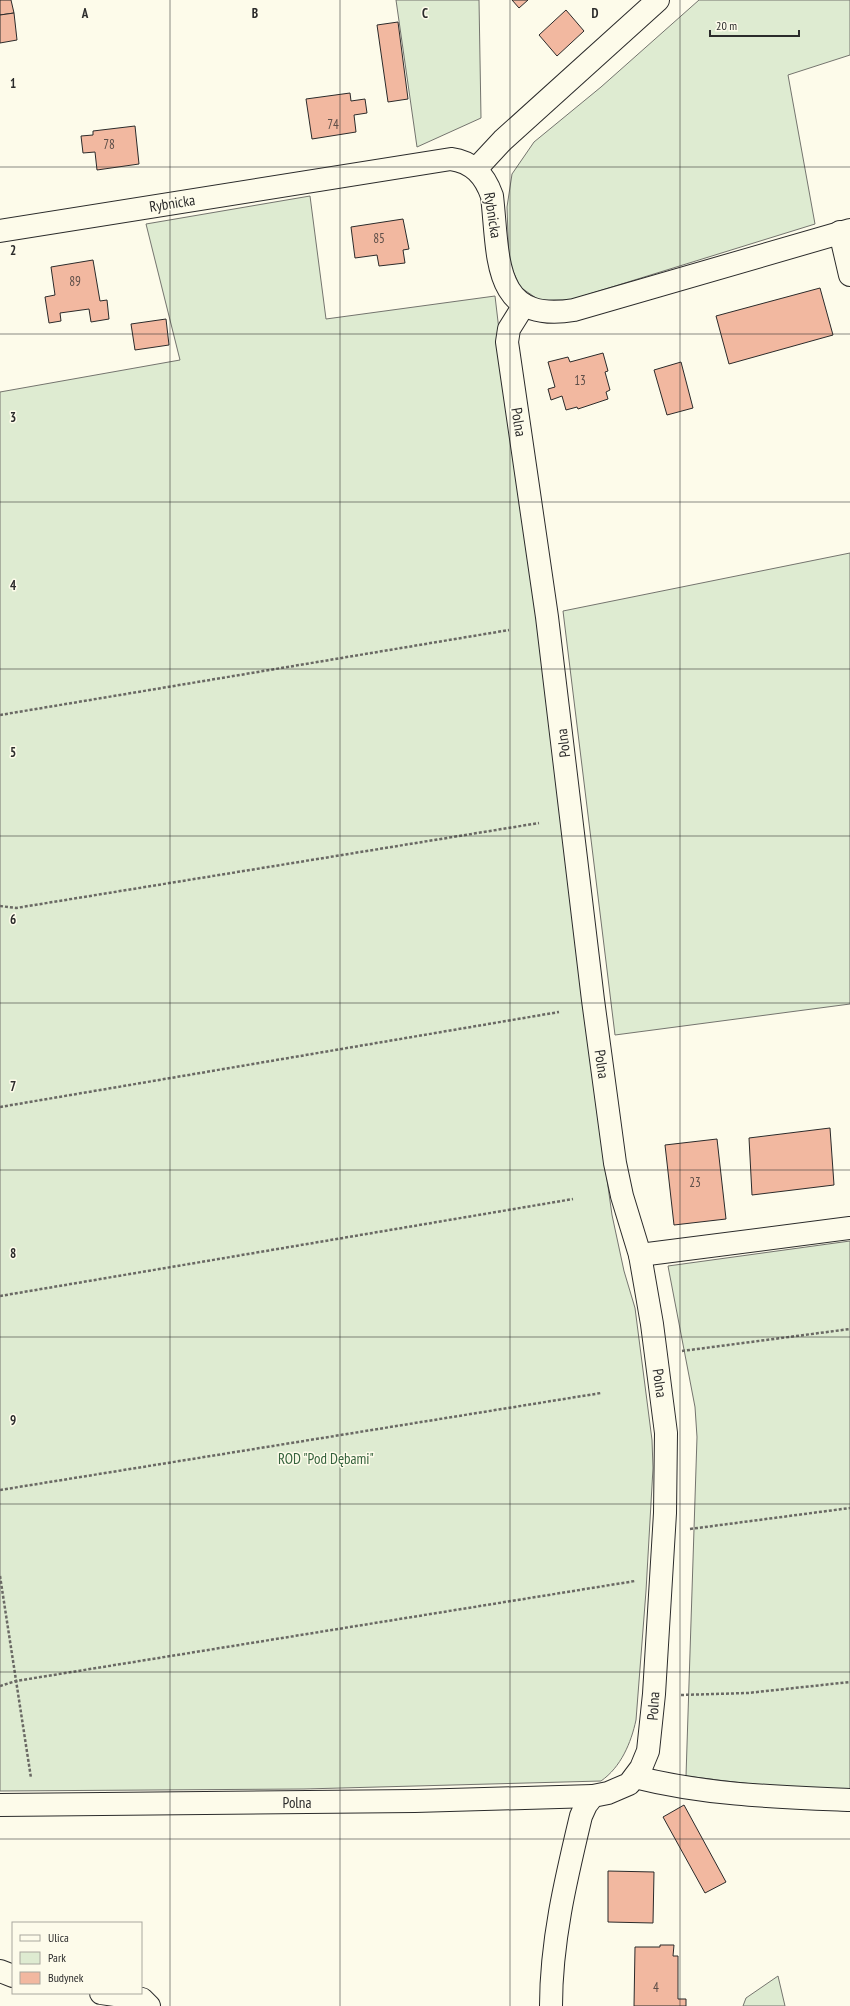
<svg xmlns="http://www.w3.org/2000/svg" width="850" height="2006" font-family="'PT Sans Narrow',sans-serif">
  <rect width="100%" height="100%" fill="#fdfbea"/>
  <!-- green -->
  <g fill="#deebd1" stroke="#74746e">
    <polygon points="396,0 479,0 481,118 417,147"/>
    <polygon points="699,0 850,0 850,55 788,75 815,224 570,300 539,300 520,287 509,262 507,207 512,174 534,142 601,87"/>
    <path d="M310 196 326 319 495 296 513 449 537 623 590 1058 612 1215 624 1271 635 1308 652 1440 653 1468 646 1591 636 1720C631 1743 621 1767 601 1781L304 1789 0 1791V392L180 360 146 224Z"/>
    <polygon points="850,553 850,1004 615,1035 563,611"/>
    <path d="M850 1241V1789C795 1790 741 1783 686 1776L697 1437 695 1407 668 1266Z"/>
    <polygon points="778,1976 785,2006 743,2006 746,1998"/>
  </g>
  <!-- building -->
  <g fill="#f2b8a0" stroke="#2b2b2b">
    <polygon points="0,0 11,0 14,13 0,15"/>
    <polygon points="512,0 528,0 519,8"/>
    <polygon points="566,10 584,31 557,56 539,35"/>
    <polygon points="14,13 17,40 0,43 0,15"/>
    <polygon points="398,22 408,99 388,102 377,25"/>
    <polygon points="350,93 351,101 365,99 367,113 354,115 356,132 312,139 306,99"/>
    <polygon points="135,126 139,164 97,170 95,152 83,153 81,136 93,135 93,131"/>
    <polygon points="403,219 409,249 403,250 405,263 379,266 377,255 355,258 351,227"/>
    <polygon points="93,260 100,301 107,300 109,319 91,322 89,309 60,313 61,321 49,323 45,297 55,295 51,267"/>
    <polygon points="820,288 833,335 729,364 716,316"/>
    <polygon points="166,319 169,345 135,350 131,324"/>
    <polygon points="603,353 608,371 605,372 610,390 606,392 608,399 578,409 577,407 566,410 562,396 551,400 548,389 555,387 548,362 568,357 570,362"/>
    <polygon points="681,362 693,408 667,415 654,370"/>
    <polygon points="830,1128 834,1185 752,1195 749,1138"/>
    <polygon points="717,1139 726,1219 674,1225 665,1145"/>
    <polygon points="684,1805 726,1882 705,1893 663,1817"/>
    <polygon points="608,1871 654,1872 653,1923 608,1922"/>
    <polygon points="660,1945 674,1945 673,1956 678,1956 678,1999 686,1999 686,2006 634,2006 635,1947 660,1947"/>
  </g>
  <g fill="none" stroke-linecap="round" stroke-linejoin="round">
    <!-- minor casing -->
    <g stroke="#2b2b2b" stroke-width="24">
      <g id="minor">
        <polyline points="476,169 503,140 658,0"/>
        <path d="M0 231 451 159C473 162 485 176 492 196 499 255 491 324 574 310L850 230"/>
        <polyline points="840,232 850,275"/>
        <path d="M524 305 509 329 507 342 547 617 593 1000 615 1163 622 1196 640 1255 652 1324 666 1433 665 1513 654 1694 648 1751 641 1768 629 1784 608 1793 593 1796 586 1805 581 1816C566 1879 551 1941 551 2006"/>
        <polyline points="640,1255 850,1228"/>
        <path d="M635 1777C706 1795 777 1797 850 1800"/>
        <polyline points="0,1805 415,1801 593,1796"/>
        <polyline points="0,1971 13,1976"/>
        <polyline points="101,1993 142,1999 149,2006"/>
      </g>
    </g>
    <!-- path -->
    <g stroke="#6a6964" stroke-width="2.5" stroke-dasharray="3 2" stroke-linecap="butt">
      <polyline points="0,715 509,630"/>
      <polyline points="0,906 16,908 539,823"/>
      <polyline points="0,1107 559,1012"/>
      <polyline points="0,1296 573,1199"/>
      <polyline points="682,1351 850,1329"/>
      <polyline points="0,1490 601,1393"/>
      <polyline points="690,1529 850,1508"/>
      <polyline points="0,1576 31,1778"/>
      <polyline points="0,1686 16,1681 635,1581"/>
      <polyline points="681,1695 748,1693 850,1682"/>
    </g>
    <!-- minor -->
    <use href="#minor" stroke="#fdfbea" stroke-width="22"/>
  </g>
  <!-- grid -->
  <path fill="none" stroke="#2b2b2b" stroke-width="1" stroke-opacity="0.55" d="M170 0V2006M340 0V2006M510 0V2006M680 0V2006M0 167H850M0 334H850M0 502H850M0 669H850M0 836H850M0 1003H850M0 1170H850M0 1337H850M0 1504H850M0 1672H850M0 1839H850"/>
  <g text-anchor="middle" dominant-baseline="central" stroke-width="3" stroke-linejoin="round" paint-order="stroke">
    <!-- number labels -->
    <g font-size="13" fill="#5d4e48">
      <text x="333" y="124">74</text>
      <text x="109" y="144">78</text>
      <text x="379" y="238">85</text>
      <text x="75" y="281">89</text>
      <text x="580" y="380">13</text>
      <text x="695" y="1182">23</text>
      <text x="656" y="1987">4</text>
    </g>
    <!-- street labels -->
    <g font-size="15" fill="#2b2b2b" stroke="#fdfbea">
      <text transform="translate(172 203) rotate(-9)">Rybnicka</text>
      <text transform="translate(493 215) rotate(81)">Rybnicka</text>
      <text transform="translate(519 422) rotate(81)">Polna</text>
      <text transform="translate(563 743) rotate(-97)">Polna</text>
      <text transform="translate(602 1064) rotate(82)">Polna</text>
      <text transform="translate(660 1383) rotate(82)">Polna</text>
      <text transform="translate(653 1706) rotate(-86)">Polna</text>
      <text x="297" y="1802">Polna</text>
    </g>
    <!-- park labels -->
    <g font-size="15" fill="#34623c" stroke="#fdfbea">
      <text x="326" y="1458">ROD "Pod Dębami"</text>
    </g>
  </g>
  <g font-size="13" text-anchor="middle" font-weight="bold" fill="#2b2b2b" stroke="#fdfbea" stroke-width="3" stroke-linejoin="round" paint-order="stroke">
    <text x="85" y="18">A</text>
    <text x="255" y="18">B</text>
    <text x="425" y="18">C</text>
    <text x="595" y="18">D</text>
    <text x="13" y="88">1</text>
    <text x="13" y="255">2</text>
    <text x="13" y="422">3</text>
    <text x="13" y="590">4</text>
    <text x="13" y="757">5</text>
    <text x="13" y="924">6</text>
    <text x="13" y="1091">7</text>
    <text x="13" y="1258">8</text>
    <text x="13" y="1425">9</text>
  </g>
  <!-- legend -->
  <rect x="12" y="1922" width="130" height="72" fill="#fdfbea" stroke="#a9a89e"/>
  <rect x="20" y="1935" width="20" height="6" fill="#fdfbea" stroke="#a9a89e"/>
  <text x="48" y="1942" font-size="12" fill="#2b2b2b">Ulica</text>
  <rect x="20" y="1952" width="20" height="12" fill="#deebd1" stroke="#a9a89e"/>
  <text x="48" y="1962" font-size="12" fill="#2b2b2b">Park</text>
  <rect x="20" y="1972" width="20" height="12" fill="#f2b8a0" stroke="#a9a89e"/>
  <text x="48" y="1982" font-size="12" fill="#2b2b2b">Budynek</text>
  <!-- scale -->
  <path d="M710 30v6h89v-6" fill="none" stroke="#2b2b2b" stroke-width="2"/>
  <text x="716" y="30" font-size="12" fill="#2b2b2b" stroke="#fdfbea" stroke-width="3" paint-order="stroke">20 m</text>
</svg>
